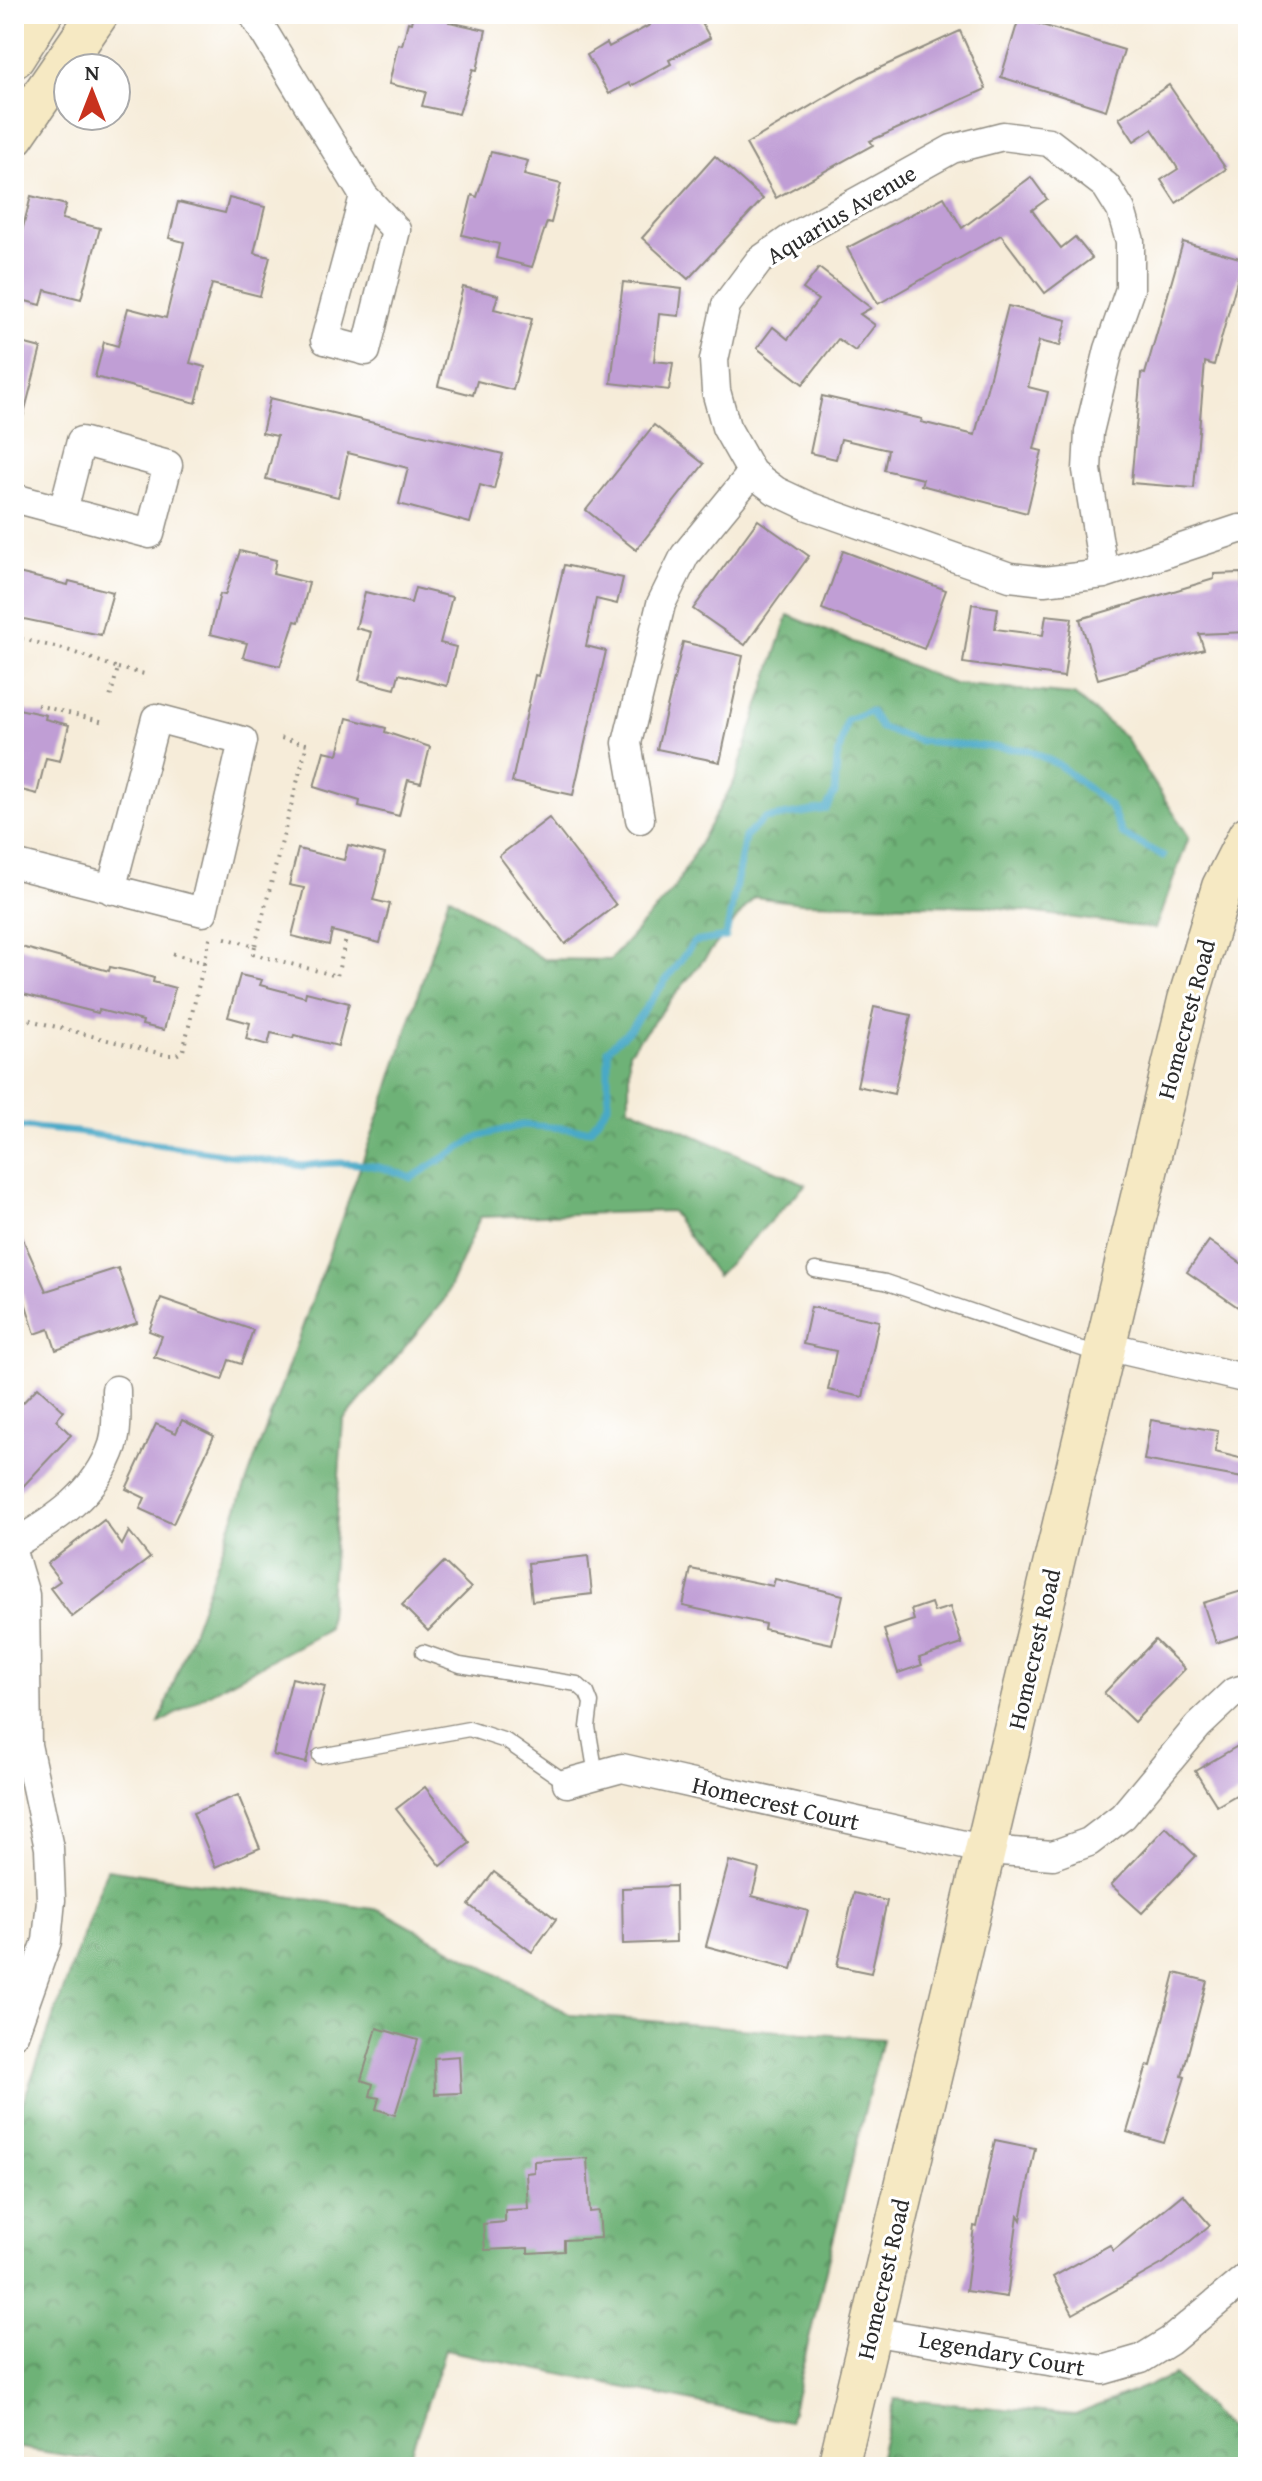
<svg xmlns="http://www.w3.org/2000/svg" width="1262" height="2481" font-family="'Gentium Book Plus',serif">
  <defs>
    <pattern id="forest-crowns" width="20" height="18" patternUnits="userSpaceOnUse" patternTransform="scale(2)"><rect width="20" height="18" fill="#6eb277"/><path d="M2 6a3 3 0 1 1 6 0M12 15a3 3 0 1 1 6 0" fill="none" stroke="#5b9162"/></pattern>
  </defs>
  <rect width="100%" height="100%" fill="#fff"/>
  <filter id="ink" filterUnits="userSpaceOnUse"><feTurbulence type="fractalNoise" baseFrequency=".0125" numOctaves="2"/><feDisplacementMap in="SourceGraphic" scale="16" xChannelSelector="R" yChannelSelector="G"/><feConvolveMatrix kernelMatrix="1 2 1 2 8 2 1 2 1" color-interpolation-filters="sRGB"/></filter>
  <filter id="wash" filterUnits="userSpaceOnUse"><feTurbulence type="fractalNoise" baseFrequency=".006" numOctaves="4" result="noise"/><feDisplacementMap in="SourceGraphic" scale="32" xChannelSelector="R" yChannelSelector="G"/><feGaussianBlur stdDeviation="1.8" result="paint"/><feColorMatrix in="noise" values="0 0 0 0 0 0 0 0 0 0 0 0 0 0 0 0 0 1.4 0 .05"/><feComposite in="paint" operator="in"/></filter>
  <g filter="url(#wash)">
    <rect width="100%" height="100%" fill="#f6ecd9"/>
    <!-- forest -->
    <g fill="url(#forest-crowns)" stroke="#4c6e51" stroke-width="2">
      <polygon points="788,615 954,684 1074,695 1124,736 1189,837 1155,929 987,906 801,903 754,897 629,1052 629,1107 806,1184 717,1276 671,1211 480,1217 444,1300 343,1421 328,1630 213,1691 159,1724 387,1093 449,896 543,959 610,960 674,889 735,780"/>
      <polygon points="107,1869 380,1910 571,2015 882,2039 789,2422 445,2350 406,2467 138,2467 14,2447 14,2127"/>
      <polygon points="1174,2375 1248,2447 1248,2467 877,2467 895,2399 1075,2415"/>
    </g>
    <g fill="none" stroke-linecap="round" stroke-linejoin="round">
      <!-- stream -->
      <path stroke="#48a9c7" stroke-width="7" d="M14 1126 76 1132 303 1166C341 1160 376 1162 411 1178L480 1136 522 1125 590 1130 608 1105V1049L630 1029 694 942 726 937 745 837 764 819 826 809 835 793 837 760 847 720 870 711 881 728 920 741 1028 750 1059 765 1110 806 1122 834 1163 856"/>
    </g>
    <g id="blocks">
      <!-- building -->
      <g fill="#c09ed5">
        <polygon points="413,14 451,14 449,22 486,30 477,70 473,69 459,114 422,106 426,92 389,84 398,44 402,45 408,22 411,23"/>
        <polygon points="660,14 697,14 710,38 669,60 671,64 631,86 629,83 609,94 587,55 607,43 609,47 650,25 648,21"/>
        <polygon points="1019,18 1124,50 1106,110 1001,77"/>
        <polygon points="960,31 986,89 870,141 873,145 776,198 746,144 860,77"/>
        <polygon points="1169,85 1226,169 1176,203 1161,180 1178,169 1167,151 1152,129 1134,141 1119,118"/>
        <polygon points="491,152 528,161 524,175 561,184 551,223 547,222 532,267 496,258 499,244 462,235 472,195 477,197"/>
        <polygon points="715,156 763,199 688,279 642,238"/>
        <polygon points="1031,177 1047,199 1032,210 1044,227 1061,248 1075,237 1092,258 1045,293 1001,235 878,304 847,248 944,197 962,228"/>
        <polygon points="31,196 66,205 62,219 100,228 81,299 45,290 41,305 14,298 14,263"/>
        <polygon points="229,198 265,207 254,253 270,257 260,296 212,284 190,363 205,367 196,403 95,377 104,342 118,346 128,308 166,318 184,242 169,238 178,202 225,213"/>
        <polygon points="1183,242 1243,259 1214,365 1205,362 1194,488 1131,483 1141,373 1145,374"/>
        <polygon points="819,268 871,308 860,314 875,325 855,351 838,339 803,384 757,348 773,327 788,339 818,300 803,289"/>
        <polygon points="623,282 682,289 679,316 659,314 654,361 673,363 669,390 611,383"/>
        <polygon points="463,287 498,295 494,309 532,319 513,390 477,381 473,395 438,386"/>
        <polygon points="1008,306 1067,320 1060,346 1039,341 1028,387 1048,392 1034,449 1042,451 1027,513 921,485 923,479 884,470 888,450 841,439 836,459 810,453 822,396 922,419 921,422 975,435"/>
        <polygon points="14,341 41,348 21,425 14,424"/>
        <polygon points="270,398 503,454 494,489 480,485 470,523 399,504 408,468 348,453 338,497 266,479 277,436 262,433"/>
        <polygon points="654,425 704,464 636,550 586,510"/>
        <polygon points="758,520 809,556 745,645 693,609"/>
        <polygon points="240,551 276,560 273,574 309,583 299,622 295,621 280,666 243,657 247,643 210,634 220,594 225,595"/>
        <polygon points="843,551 946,590 924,649 822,609"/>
        <polygon points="564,565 623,578 617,604 596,599 592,620 586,646 606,651 573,795 512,782 535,675 538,676"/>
        <polygon points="14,572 68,585 69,581 113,592 101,635 14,617"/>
        <polygon points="1241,573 1242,593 1248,593 1248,632 1199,634 1204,649 1098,679 1080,619 1214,579 1214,574"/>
        <polygon points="415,588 452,597 440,643 456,647 447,686 399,674 395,689 359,680 371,632 356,628 365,592 411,603"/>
        <polygon points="972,604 998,608 995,629 1043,635 1046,615 1072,618 1064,677 963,663"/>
        <polygon points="683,642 743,656 720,762 657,749"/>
        <polygon points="14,708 46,715 45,719 69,725 60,761 46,758 37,794 14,788"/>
        <polygon points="347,718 386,728 385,732 430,747 421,783 408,780 399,816 359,806 360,801 314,787 324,751 338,754"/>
        <polygon points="549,818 616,905 565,944 499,856"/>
        <polygon points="348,845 385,854 373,900 390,904 380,943 332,931 329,945 292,936 304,888 289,885 298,849 344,860"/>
        <polygon points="14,945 109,971 110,967 133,972 154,978 153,982 175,988 164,1030 142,1025 143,1021 99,1010 98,1013 19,993 20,989 14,987"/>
        <polygon points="240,975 262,980 260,985 283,991 305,997 306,992 349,1003 338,1046 294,1035 293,1038 271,1033 268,1045 246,1039 250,1023 228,1017"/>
        <polygon points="874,1007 911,1015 894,1094 857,1086"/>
        <polygon points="14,1219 46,1291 118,1268 137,1323 56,1350 49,1329 35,1334 14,1266"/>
        <polygon points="1209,1241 1248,1268 1248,1314 1187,1272"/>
        <polygon points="161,1298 253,1330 241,1364 229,1360 222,1380 154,1357 162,1336 149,1331"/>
        <polygon points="811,1307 879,1321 863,1397 828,1390 836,1351 803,1344"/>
        <polygon points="38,1387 64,1411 56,1420 71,1435 14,1496 14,1412"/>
        <polygon points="182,1420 214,1436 173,1524 140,1509 145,1498 126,1489 156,1424 176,1433"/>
        <polygon points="1151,1420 1218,1431 1215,1452 1248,1460 1248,1479 1144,1460"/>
        <polygon points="104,1520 122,1545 129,1531 150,1558 72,1617 50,1588 60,1581 47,1564"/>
        <polygon points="588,1556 592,1594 532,1601 528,1563"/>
        <polygon points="444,1562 471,1588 428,1631 402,1605"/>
        <polygon points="691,1569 773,1586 775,1579 843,1595 832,1644 764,1629 765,1624 683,1606"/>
        <polygon points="1248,1589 1248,1633 1216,1643 1203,1603"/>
        <polygon points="931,1603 934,1612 950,1607 962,1644 919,1658 922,1665 898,1673 884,1630 914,1620 911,1610"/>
        <polygon points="1155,1640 1185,1669 1134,1722 1104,1693"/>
        <polygon points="292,1678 325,1686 306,1763 273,1755"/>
        <polygon points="1248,1740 1248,1788 1217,1806 1195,1771"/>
        <polygon points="425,1787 470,1843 441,1866 396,1809"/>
        <polygon points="238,1795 260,1848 215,1867 193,1813"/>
        <polygon points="1166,1827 1196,1856 1142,1913 1111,1885"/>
        <polygon points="729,1861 759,1869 752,1896 808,1911 792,1969 706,1946"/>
        <polygon points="494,1872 556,1919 532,1952 469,1905"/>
        <polygon points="675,1886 676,1942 623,1944 622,1888"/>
        <polygon points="854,1893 887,1901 871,1973 837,1966"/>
        <polygon points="1175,1973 1207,1981 1182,2076 1185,2077 1164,2143 1127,2132 1147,2065 1151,2066"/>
        <polygon points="377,2028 418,2040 395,2115 376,2109 379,2098 370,2096 373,2084 361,2080"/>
        <polygon points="459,2056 461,2093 435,2094 434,2058"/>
        <polygon points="995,2140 1035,2148 1021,2220 1018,2215 1007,2297 966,2291 974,2226 977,2227"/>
        <polygon points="587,2158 590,2212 599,2211 601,2238 564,2240 564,2251 528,2253 528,2248 485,2250 483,2224 505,2222 505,2210 528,2209 526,2173 534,2172 534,2161"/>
        <polygon points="1183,2194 1210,2225 1164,2263 1073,2314 1053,2277 1110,2245 1113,2251"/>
      </g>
    </g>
  </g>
  <g filter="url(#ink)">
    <use href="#blocks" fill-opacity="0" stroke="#908c82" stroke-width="2"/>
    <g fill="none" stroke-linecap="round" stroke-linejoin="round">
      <!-- lane casing -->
      <g stroke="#908c82" stroke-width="17">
        <g id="lane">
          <polyline points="815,1270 885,1282 1100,1355"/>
          <polyline points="423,1652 460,1665 577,1684 587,1693 591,1703 588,1727 596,1775"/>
          <polyline points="320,1756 469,1729 506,1741 567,1783"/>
        </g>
      </g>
      <!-- street casing -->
      <g stroke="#908c82" stroke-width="31">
        <g id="street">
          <polyline points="253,14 364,196 396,230 366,351 325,340 364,196"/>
          <polyline points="14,498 150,534 168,465 81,441 63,511"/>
          <polyline points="1104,574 1087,470 1089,432 1109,349 1130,289 1130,241 1121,210 1106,186 1049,142 1003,136 952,149 793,237 759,261 726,305 714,360 716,391 726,427 752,473 776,491 808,506 1010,577 1044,581 1104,574 1239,529 1248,529"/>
          <polyline points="640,819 627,743 661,604 685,555 752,473"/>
          <polyline points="14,864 203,912 243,741 156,718 111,890"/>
          <polyline points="1106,1346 1248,1379"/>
          <path d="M14 1544C55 1520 97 1493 113 1445 118 1429 116 1407 116 1390"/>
          <polyline points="14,1558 25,1595 27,1745 49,1848 51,1900 47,1941 14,2034"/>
          <polyline points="567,1783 622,1768 986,1850 1053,1855 1089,1842 1123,1816 1198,1726 1234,1692 1248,1688"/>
          <polyline points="870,2331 1103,2370 1141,2359 1170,2341 1248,2276"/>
        </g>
      </g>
      <!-- secondary casing -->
      <g stroke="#908c82" stroke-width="43">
        <g id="secondary">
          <polyline points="14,58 42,14"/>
          <polyline points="14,136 98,14"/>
          <polyline points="838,2467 1188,1000 1222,887 1248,836"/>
        </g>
      </g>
      <!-- path -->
      <g stroke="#908c82" stroke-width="4" stroke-dasharray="2 6" stroke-linecap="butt">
        <polyline points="14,637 67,650 118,668 110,698"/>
        <polyline points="118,668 149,675"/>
        <polyline points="37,705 104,722"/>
        <polyline points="225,938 255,946 307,744 277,737"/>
        <polyline points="255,946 253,954 337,976 347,935"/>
        <polyline points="204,963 211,934"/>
        <polyline points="14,1016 166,1055 176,1055 183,1051 204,963 168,952"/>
      </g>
      <!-- lane -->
      <use href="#lane" stroke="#fff" stroke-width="14"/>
      <!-- street -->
      <use href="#street" stroke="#fff" stroke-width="28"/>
      <!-- secondary -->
      <use href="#secondary" stroke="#f6e9c3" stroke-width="40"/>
    </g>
  </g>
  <g text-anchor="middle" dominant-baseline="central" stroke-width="6" stroke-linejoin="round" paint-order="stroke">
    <!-- street labels -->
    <g font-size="24" fill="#2b2b2b" stroke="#fff">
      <text transform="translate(841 214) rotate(-31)">Aquarius Avenue</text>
      <text transform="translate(1186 1019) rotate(-75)">Homecrest Road</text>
      <text transform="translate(1034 1649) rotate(-77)">Homecrest Road</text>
      <text transform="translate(776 1803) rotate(13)">Homecrest Court</text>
      <text transform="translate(883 2279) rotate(-77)">Homecrest Road</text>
      <text transform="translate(1002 2353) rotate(10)">Legendary Court</text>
    </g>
  </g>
  <!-- margin -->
  <rect width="1262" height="2481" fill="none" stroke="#fff" stroke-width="48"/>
  <!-- north arrow -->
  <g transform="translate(92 92)"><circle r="38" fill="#ffffff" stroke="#aaaaaa" stroke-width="2"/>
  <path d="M0-6L14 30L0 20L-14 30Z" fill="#c8321e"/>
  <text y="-12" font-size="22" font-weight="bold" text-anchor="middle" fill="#2b2b2b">N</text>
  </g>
</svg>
